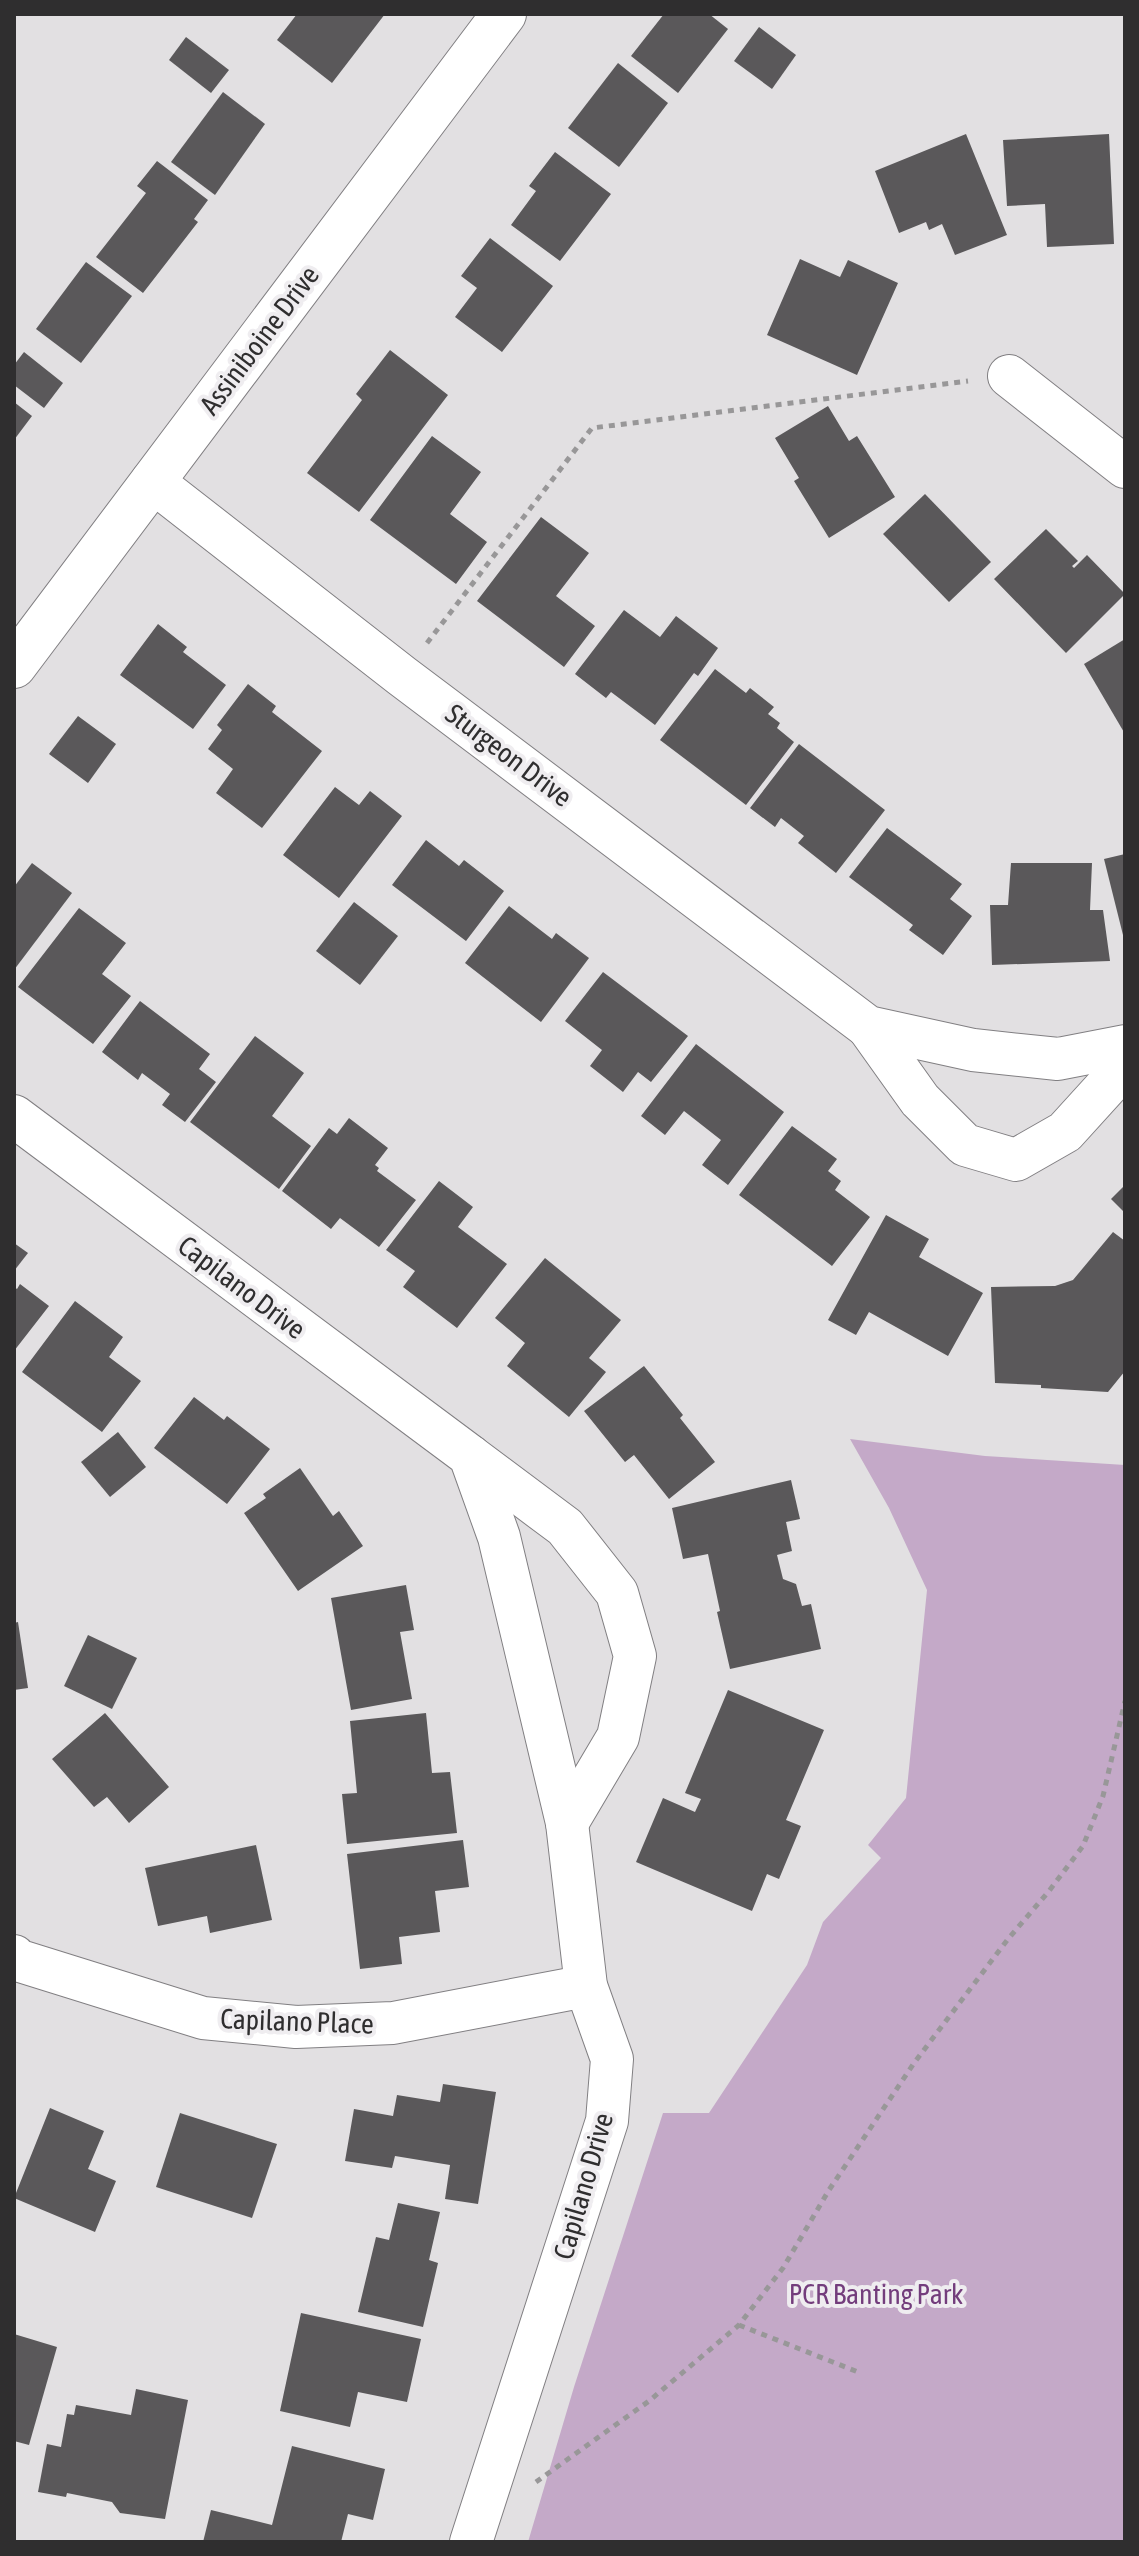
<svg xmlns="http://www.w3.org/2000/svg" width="1139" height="2556" font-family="'Asap Condensed',sans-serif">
  <rect width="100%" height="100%" fill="#e2e0e2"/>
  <!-- green -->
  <polygon fill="#c4a9c8" points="850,1439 985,1456 1125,1465 1125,2542 528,2542 574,2387 663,2113 709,2113 807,1965 823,1922 881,1858 868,1845 906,1798 927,1590 889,1508"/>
  <!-- building -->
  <g fill="#5a585a">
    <polygon points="297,14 385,14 332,83 277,40"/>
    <polygon points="664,14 709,14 728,29 678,93 631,56"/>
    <polygon points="759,27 796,55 772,89 734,61"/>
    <polygon points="186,37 229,70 211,93 169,60"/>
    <polygon points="618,63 668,103 619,167 568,128"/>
    <polygon points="223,92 265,124 215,195 171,162"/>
    <polygon points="966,134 1007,235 955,255 942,224 929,230 926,222 899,233 875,171"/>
    <polygon points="1109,134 1114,244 1047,247 1045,204 1007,206 1003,140"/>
    <polygon points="555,152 611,194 560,261 511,225 536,191 529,186"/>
    <polygon points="157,161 208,200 194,219 198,222 143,293 96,257 146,193 137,186"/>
    <polygon points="490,238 553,286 502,352 455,317 477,288 461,276"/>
    <polygon points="800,259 840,277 848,260 898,283 857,375 767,335"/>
    <polygon points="86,262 132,296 81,363 36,329"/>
    <polygon points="390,350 448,395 359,512 307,473 362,400 356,394"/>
    <polygon points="24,352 63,383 44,408 14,385 14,365"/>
    <polygon points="14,402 32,416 14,440"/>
    <polygon points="828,406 849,441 857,436 895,497 829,538 794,481 799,478 775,438"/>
    <polygon points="432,436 481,472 450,514 487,542 456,584 370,520"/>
    <polygon points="925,494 991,562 949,602 883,534"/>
    <polygon points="541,517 589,553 556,596 595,626 564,667 477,601"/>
    <polygon points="1046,529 1078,561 1072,566 1074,568 1087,555 1125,594 1066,653 994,579"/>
    <polygon points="624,610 660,637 676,616 718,648 698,676 694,673 655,725 611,692 606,698 575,674"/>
    <polygon points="158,624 187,647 183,652 226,685 193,729 120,675"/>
    <polygon points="1125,639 1125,734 1084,664"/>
    <polygon points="715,669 746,693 750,688 774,707 768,714 780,723 777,728 794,742 746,805 660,740"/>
    <polygon points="248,684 276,706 272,712 322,751 262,828 216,793 233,769 208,749 222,730 217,725"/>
    <polygon points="78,716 116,744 88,783 49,754"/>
    <polygon points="799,744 885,810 836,873 798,843 804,836 781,818 775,827 750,808"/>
    <polygon points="335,787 359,805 370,791 402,816 339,898 283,855"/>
    <polygon points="887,828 962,884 950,899 972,916 943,955 909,930 913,925 849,877"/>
    <polygon points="426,840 459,866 464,860 504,891 466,941 392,885"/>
    <polygon points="1125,854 1125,938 1124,939 1104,859"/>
    <polygon points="32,863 72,893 14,970 14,887"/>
    <polygon points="1011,863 1092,863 1090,910 1103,910 1110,961 992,965 990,905 1008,905"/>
    <polygon points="354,902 398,936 360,985 316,951"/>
    <polygon points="509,906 552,939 556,933 589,958 541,1022 465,963"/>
    <polygon points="79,908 126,943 102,974 131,996 93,1044 18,987"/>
    <polygon points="603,972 688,1036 651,1082 638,1072 623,1092 590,1066 602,1050 565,1021"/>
    <polygon points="140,1001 210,1054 199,1069 216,1082 185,1122 162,1105 170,1094 142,1073 138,1080 102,1052"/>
    <polygon points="255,1036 304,1073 272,1116 311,1146 279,1189 190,1122"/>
    <polygon points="696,1044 784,1112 728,1185 702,1165 721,1140 684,1111 665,1135 641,1116"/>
    <polygon points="349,1118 388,1148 375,1165 379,1168 377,1171 416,1200 379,1247 340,1218 331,1229 282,1191 329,1128 337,1134"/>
    <polygon points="792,1126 837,1159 828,1171 841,1181 835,1190 870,1217 832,1266 739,1195"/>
    <polygon points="439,1181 473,1207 458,1227 507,1264 457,1328 403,1287 415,1271 386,1250"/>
    <polygon points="1125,1185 1125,1213 1111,1199"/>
    <polygon points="886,1215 929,1239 919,1257 983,1293 948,1356 869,1312 856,1335 828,1320"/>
    <polygon points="1113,1232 1125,1241 1125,1371 1108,1392 1041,1388 1041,1385 995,1383 991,1287 1055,1286 1073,1280"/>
    <polygon points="14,1243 28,1253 14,1271"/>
    <polygon points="545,1258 621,1320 589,1358 606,1372 569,1417 507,1366 525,1343 495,1318"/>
    <polygon points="20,1284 49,1306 14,1351 14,1287 17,1289"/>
    <polygon points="75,1301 123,1337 109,1357 141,1381 102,1432 22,1372"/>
    <polygon points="644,1366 683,1415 680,1418 715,1462 669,1499 634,1455 625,1462 584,1411"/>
    <polygon points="194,1397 224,1420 227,1416 270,1449 227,1504 154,1448"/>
    <polygon points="118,1432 146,1467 110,1497 81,1462"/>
    <polygon points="300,1468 333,1516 339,1511 363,1546 298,1591 244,1513 266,1498 263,1494"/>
    <polygon points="791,1480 800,1519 786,1522 792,1551 777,1555 783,1579 796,1584 802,1606 811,1604 821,1649 730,1669 717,1612 720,1611 708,1554 683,1559 672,1508"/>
    <polygon points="406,1585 414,1630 400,1632 412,1699 351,1710 331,1598"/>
    <polygon points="18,1622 28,1688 14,1690 14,1623"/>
    <polygon points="88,1635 137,1658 112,1709 64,1686"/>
    <polygon points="728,1690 824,1730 786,1820 801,1826 779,1879 767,1874 752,1911 636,1862 663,1798 695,1812 701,1799 685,1793"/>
    <polygon points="105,1713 169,1787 129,1823 107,1797 94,1807 52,1759"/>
    <polygon points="426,1713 432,1773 450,1772 457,1833 347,1844 342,1794 357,1793 350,1721"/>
    <polygon points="463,1840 469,1887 435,1891 440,1932 399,1937 402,1964 360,1969 347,1854"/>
    <polygon points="256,1845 272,1920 210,1933 207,1916 158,1926 145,1868"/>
    <polygon points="443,2084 496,2092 478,2204 445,2199 450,2165 395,2156 392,2168 345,2161 354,2109 393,2116 397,2095 440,2102"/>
    <polygon points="50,2108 104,2131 88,2169 116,2181 95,2232 14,2198"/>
    <polygon points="180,2113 277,2144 252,2218 156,2187"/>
    <polygon points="398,2203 440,2212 429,2260 438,2263 423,2327 358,2312 376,2237 389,2240"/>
    <polygon points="301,2313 421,2339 407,2402 358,2392 350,2427 280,2411"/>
    <polygon points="14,2334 57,2347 29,2445 14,2441"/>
    <polygon points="136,2389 188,2400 165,2519 120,2513 112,2502 67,2493 66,2497 38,2492 47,2444 61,2447 67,2414 74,2415 76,2405 131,2415"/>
    <polygon points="292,2446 385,2469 373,2520 348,2514 341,2542 203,2542 211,2510 272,2525"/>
  </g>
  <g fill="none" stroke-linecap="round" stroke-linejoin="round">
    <!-- minor casing -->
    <g stroke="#817f82" stroke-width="44">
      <g id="minor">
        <polyline points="1009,376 1125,467"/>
        <polyline points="152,481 402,676 868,1027 973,1050 1058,1059 1125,1046"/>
        <polyline points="868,1027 920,1100 965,1145 1016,1160 1065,1132 1125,1066"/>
        <polyline points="14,1116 470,1456 499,1537 567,1823 586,1986 612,2059 607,2121 471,2542"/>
        <polyline points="470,1456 565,1527 617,1593 635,1656 618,1737 567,1823"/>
        <polyline points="14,1956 17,1960 203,2018 296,2027 393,2023 586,1986"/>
      </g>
    </g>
    <!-- tertiary casing -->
    <g stroke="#817f82" stroke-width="46">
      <polyline id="tertiary" points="14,666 504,14"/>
    </g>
    <!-- path -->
    <g stroke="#989798" stroke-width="5" stroke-dasharray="6 6" stroke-linecap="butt">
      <polyline points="427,643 592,428 968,381"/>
      <polyline points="739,2325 858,2372"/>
      <polyline points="536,2482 649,2401 739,2325 783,2268 829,2190 914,2063 1008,1939 1049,1891 1083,1846 1103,1796 1125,1701"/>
    </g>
    <!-- minor -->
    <use href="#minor" stroke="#fff" stroke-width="42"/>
    <!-- tertiary -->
    <use href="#tertiary" stroke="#fff" stroke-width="44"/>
  </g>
  <g text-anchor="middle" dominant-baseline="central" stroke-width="8" stroke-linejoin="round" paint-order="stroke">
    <!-- street labels -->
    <g font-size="28" fill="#2f2e2f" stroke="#efedf0">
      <text transform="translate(259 340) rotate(-53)">Assiniboine Drive</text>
      <text transform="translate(509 755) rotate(37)">Sturgeon Drive</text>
      <text transform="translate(242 1287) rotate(37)">Capilano Drive</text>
      <text transform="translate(297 2021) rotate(2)">Capilano Place</text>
      <text transform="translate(583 2186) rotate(-74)">Capilano Drive</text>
    </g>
    <!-- park labels -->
    <g font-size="28" fill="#733d7c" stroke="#efedf0">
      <text x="876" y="2294">PCR Banting Park</text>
    </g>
  </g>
  <!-- border -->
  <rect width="1139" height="2556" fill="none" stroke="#2f2e2f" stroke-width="32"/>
</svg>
